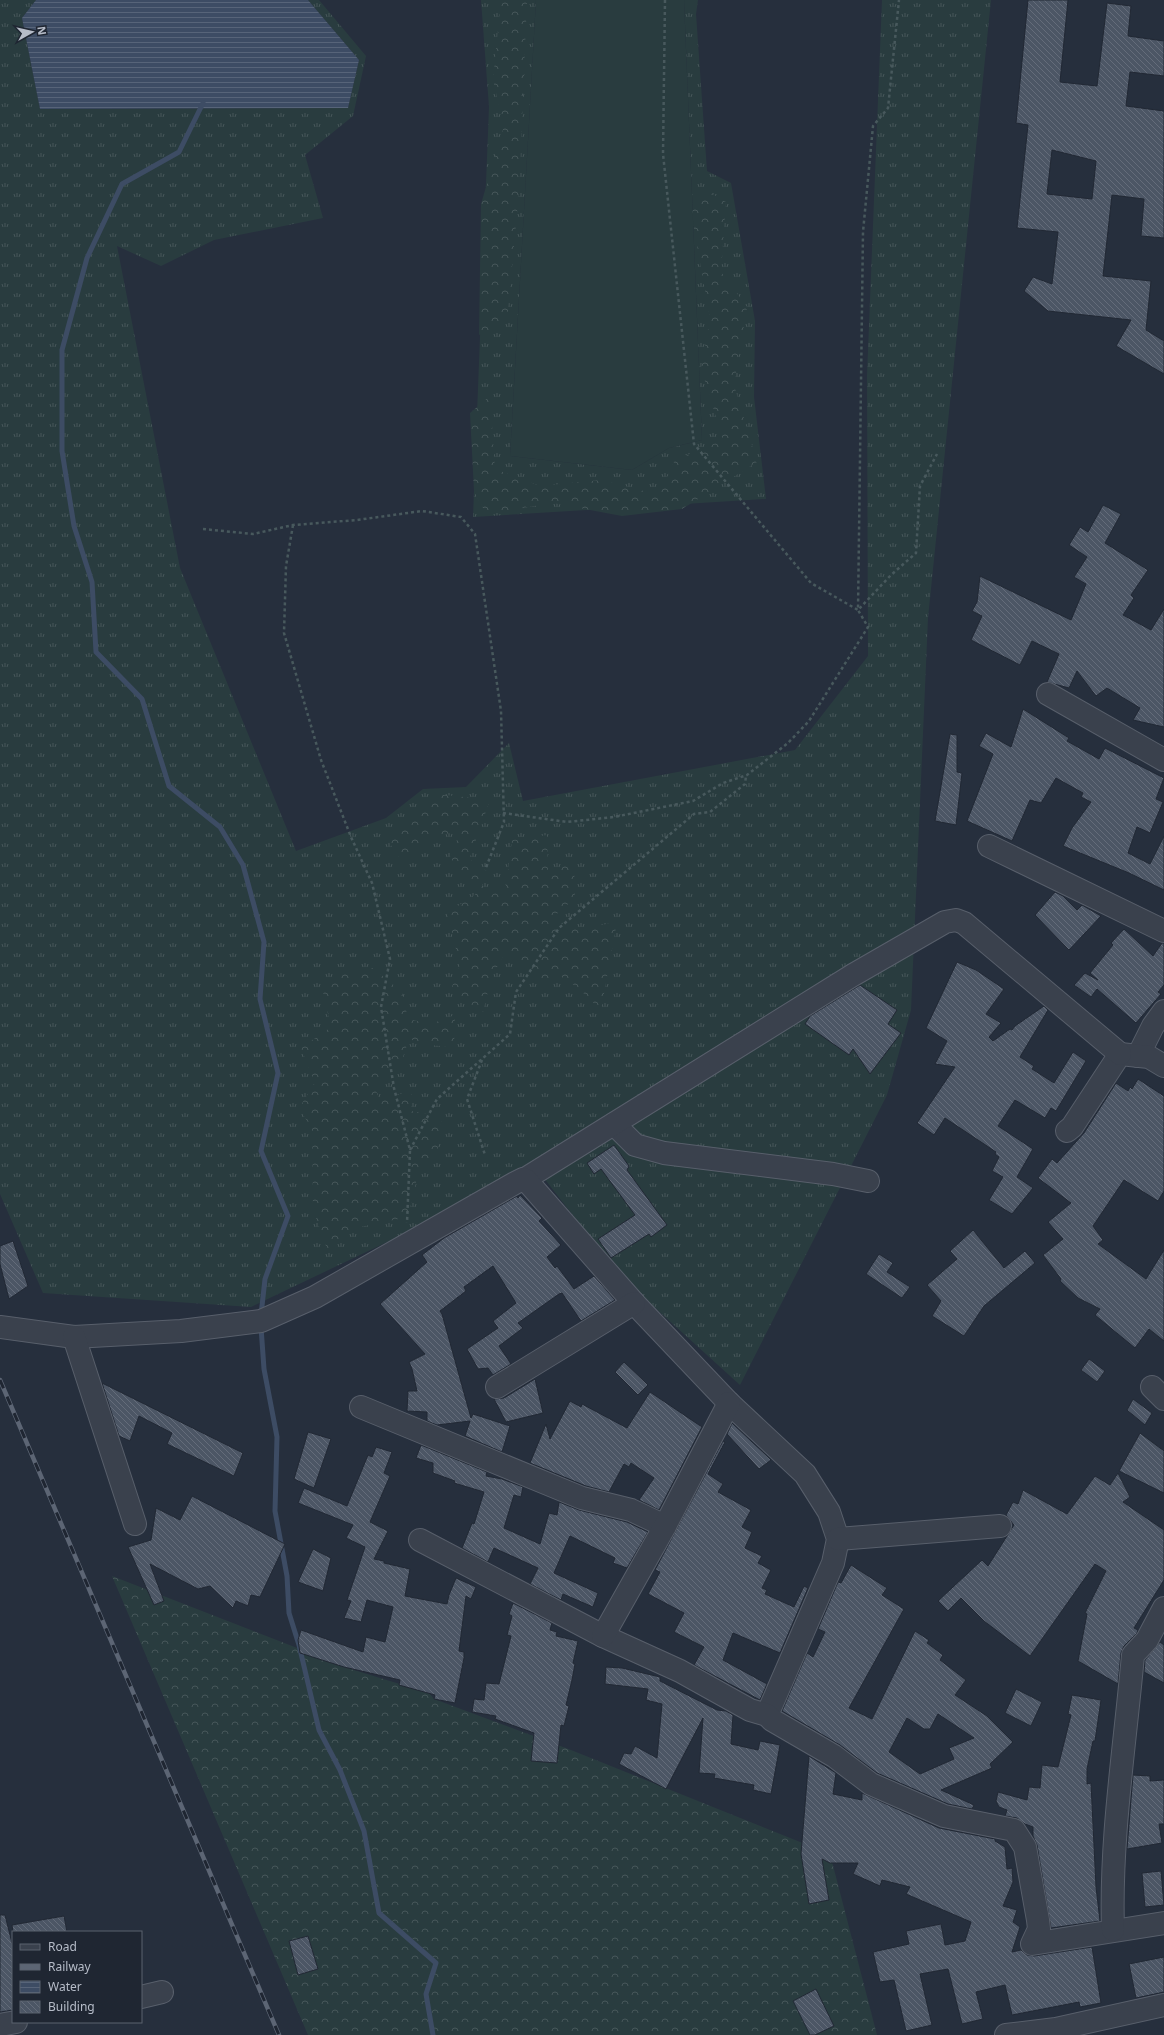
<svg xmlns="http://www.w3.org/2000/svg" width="1164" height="2035" font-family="'Noto Sans',sans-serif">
  <defs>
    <pattern id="grass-tufts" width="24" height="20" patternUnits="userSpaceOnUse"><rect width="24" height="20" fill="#293c3f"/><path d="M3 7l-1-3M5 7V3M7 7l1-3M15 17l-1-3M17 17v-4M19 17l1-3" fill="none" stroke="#465659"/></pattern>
    <pattern id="forest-crowns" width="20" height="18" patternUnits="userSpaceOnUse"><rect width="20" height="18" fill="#293c3f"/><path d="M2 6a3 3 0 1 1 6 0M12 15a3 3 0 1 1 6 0" fill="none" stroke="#465659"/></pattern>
    <pattern id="water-rules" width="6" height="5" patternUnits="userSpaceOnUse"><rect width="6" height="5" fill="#3d4c64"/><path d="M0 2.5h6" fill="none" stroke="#576479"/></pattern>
    <pattern id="building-back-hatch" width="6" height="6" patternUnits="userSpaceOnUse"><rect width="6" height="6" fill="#4c5665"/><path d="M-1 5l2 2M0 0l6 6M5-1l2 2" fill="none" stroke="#646c7a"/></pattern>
  </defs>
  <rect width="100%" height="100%" fill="#262f3d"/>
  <!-- grass -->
  <g fill="url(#grass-tufts)">
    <polygon points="0,0 36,0 22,18 40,109 348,108 359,60 308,0 319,0 366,56 353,116 305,155 323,218 214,240 161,266 117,246 180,568 296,851 386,818 423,789 466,787 509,743 523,801 795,750 868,656 867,376 882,0 991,0 928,618 911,1010 887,1095 740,1385 620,1276 533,1164 406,1233 251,1307 43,1293 0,1194"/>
    <polygon points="481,0 536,0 510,456 632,470 669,448 702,440 684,0 698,0 696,14 707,171 731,183 755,321 754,397 766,499 473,517 489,107"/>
  </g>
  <!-- forest -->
  <g fill="url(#forest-crowns)">
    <polygon points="501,0 527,0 519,192 507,321 479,335 481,204 504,126 493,80"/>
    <polygon points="706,190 726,202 721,272 747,307 734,385 757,462 682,509 622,516 553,503 486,514 474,491 470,413 490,396 495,469 540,486 601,480 659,495 675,460 723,440 701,368 710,318 691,212"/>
    <polygon points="437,794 490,800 470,857 488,897 506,887 512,840 547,835 548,872 574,862 575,898 551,919 580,929 617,922 601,1010 577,987 557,974 538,984 520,961 504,954 491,979 483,1012 450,992 460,965 447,913 476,894 450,857 461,830 433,838 401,861 387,839"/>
    <polygon points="373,968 402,992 408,1019 431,1024 455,1015 454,1047 428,1045 409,1039 403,1057 373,1083 380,1101 412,1090 411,1111 442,1116 437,1154 418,1174 408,1217 360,1227 327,1249 313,1209 312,1129 299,1108 315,1083 301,1048 331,1027 321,983 348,970"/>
    <polygon points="112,1576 354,1670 429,1693 434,1699 571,1750 830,1854 877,2035 308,2035"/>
  </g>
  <!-- pitch -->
  <polygon fill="#293c3f" points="536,0 684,0 702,440 669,448 632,470 510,456"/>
  <!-- water -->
  <polygon fill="url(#water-rules)" points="36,0 308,0 359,60 348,108 40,109 22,18"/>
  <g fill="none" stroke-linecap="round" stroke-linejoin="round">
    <!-- stream -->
    <g stroke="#3d4c64" stroke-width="5">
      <polyline points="203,103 179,152 122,184 87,258 62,350 62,451 74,526 92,582 96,652 142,699 169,786 220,827 243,865 264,942 260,999 278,1073 261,1151 288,1216 265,1279 261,1315"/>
      <polyline points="261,1327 264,1369 277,1437 275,1511 287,1576 289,1613 299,1645 319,1730 340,1770 364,1831 379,1913 436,1963 426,1994 433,2035"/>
    </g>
  </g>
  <!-- building -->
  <g fill="url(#building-back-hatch)" stroke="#212834" fill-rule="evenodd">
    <path d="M1028 0H1068L1060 82 1097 86 1107 3 1131 6 1128 36 1164 41V76L1130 72 1126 106 1164 111V238L1141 236 1144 199 1112 195 1103 276 1151 281 1146 330 1164 341V374L1116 346 1131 320 1048 311 1024 291 1033 277 1052 284 1058 232 1017 228 1028 125 1016 123ZM1052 150 1096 161 1092 199 1047 194Z"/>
    <polygon points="1103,505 1121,514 1105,543 1148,570 1131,595 1134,598 1123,615 1151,630 1164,609 1164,727 1133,720 1140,708 1107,688 1096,696 1077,671 1069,688 1047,682 1059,654 1032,641 1020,665 971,640 982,616 972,611 977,602 980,576 1071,620 1086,584 1074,577 1087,557 1069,545 1080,527 1088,532"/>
    <polygon points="1023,709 1069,738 1067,741 1099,759 1105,748 1164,778 1156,799 1163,802 1150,833 1137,827 1128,853 1150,864 1164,836 1164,890 1129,873 1063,846 1072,828 1091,802 1081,797 1083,793 1056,778 1041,803 1030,800 1012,841 967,821 993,754 979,746 986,733 1011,747"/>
    <polygon points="950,734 957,735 957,772 962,773 956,825 935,821"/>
    <polygon points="1055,892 1063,896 1077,910 1082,905 1101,916 1069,950 1035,915"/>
    <polygon points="1124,929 1153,956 1162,943 1164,943 1164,985 1158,992 1161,994 1136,1023 1097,989 1091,997 1074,985 1085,973 1098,980 1090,973 1113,945 1111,943"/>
    <polygon points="957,962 976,970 1004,989 986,1014 1001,1023 989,1037 993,1041 1010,1029 1012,1030 1015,1026 1044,1006 1048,1010 1020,1057 1034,1066 1032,1069 1054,1083 1073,1052 1086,1061 1056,1111 1051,1108 1045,1118 1015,1100 998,1126 1033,1149 1017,1177 1033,1188 1012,1214 989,1200 1003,1177 992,1171 999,1157 995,1154 996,1152 945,1118 934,1135 917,1123 955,1067 935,1064 947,1041 926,1028"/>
    <polygon points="860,985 897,1010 888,1024 901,1033 870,1074 853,1049 849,1055 805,1024 810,1016"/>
    <polygon points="1138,1079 1164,1096 1164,1191 1158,1201 1124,1180 1093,1226 1103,1240 1098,1244 1146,1279 1164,1250 1164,1341 1149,1329 1135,1348 1095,1315 1100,1309 1078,1298 1060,1281 1061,1279 1043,1255 1063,1239 1048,1222 1071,1203 1038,1178 1052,1159 1057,1163 1084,1133 1116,1083 1128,1091 1130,1087 1132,1089"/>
    <polygon points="614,1145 629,1166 627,1170 667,1225 651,1237 649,1234 611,1258 598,1239 635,1215 601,1169 594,1174 587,1163"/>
    <polygon points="520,1195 542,1218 539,1221 561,1245 547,1257 555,1268 557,1266 574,1289 594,1276 615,1300 581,1321 562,1293 559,1294 518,1323 523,1328 499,1346 511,1364 493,1375 488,1368 478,1369 467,1349 498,1328 493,1321 516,1303 493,1266 464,1287 466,1291 440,1311 442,1314 471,1418 473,1414 510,1426 502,1452 465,1436 470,1421 437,1425 427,1421 427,1412 407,1411 408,1391 417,1391 412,1369 409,1362 425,1354 380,1304 427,1262 422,1255 444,1238 517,1196 518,1198"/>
    <polygon points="973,1230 1004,1268 1025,1251 1035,1263 984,1306 964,1336 932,1316 941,1301 927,1285 957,1259 950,1251"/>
    <polygon points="13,1241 28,1286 9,1299 0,1264 0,1246"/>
    <polygon points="879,1254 893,1263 887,1272 910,1287 902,1298 866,1274"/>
    <polygon points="1089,1359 1105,1371 1097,1382 1081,1370"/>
    <polygon points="624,1362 648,1385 638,1395 615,1372"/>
    <polygon points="535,1379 543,1413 506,1422 494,1399 504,1398"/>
    <polygon points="102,1383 243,1453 234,1476 167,1444 172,1433 139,1416 130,1441 119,1436"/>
    <polygon points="650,1392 702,1427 659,1510 639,1500 654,1478 631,1463 629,1467 624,1464 609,1492 586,1486 530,1463 546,1424 550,1439 570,1401 581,1407 582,1404 627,1428"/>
    <polygon points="1133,1399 1152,1413 1145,1425 1127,1410"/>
    <polygon points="732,1423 771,1460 759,1469 727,1434"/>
    <polygon points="308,1432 331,1439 314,1488 294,1479"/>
    <polygon points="1140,1433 1164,1451 1164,1493 1119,1471"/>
    <polygon points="723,1441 725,1442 708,1474 723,1484 718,1492 751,1510 742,1527 752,1532 745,1548 762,1556 758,1563 771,1570 762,1588 767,1590 765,1594 794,1607 804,1586 808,1588 780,1653 733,1633 723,1660 767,1684 760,1700 694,1665 704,1647 674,1632 684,1613 648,1594 660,1572 655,1570"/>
    <polygon points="421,1445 487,1472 486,1476 502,1479 523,1487 521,1497 514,1495 504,1528 540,1544 549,1513 557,1515 559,1502 579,1510 627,1522 648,1532 627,1568 613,1563 615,1558 570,1536 554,1573 598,1593 593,1607 563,1594 561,1600 530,1584 538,1568 494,1548 488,1562 462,1548 472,1523 474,1524 484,1492 454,1483 455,1481 433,1473 433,1463 416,1458"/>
    <polygon points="376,1447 392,1452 384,1473 390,1476 370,1522 388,1531 374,1559 384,1561 384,1563 410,1569 405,1596 447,1604 449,1595 456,1578 476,1587 471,1599 466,1596 459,1651 464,1652 464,1658 455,1703 434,1699 435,1695 399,1685 400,1680 344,1667 300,1653 298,1640 301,1630 363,1652 366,1637 385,1642 393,1607 367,1600 361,1622 344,1618 351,1601 347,1600 365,1547 346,1538 353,1525 298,1503 304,1488 347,1506 368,1455 372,1457"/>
    <polygon points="1118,1473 1130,1497 1123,1502 1164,1530 1164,1580 1134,1628 1138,1630 1137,1633 1124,1646 1121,1653 1118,1684 1078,1661 1087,1614 1085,1613 1106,1571 1095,1564 1030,1656 984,1621 961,1598 948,1611 938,1601 982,1560 988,1566 1014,1525 1006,1515 1013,1502 1018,1504 1023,1490 1067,1514 1095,1476 1110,1485"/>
    <polygon points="192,1496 285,1544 260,1597 251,1595 248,1606 236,1601 233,1608 210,1586 198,1589 150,1564 164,1601 154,1605 128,1547 151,1540 156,1508 180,1520"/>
    <polygon points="313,1549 331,1558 323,1591 298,1582"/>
    <path d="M851 1565 887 1588 882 1595 904 1609 849 1708 872 1719 915 1631 929 1640 927 1643 943 1655 940 1660 966 1680 955 1695 987 1716 1013 1742 990 1764 992 1768 941 1790 974 1805 972 1809 948 1804 877 1773 840 1745 782 1711 807 1653 813 1657 825 1632 818 1629 838 1582 841 1583ZM938 1714 974 1738 949 1748 954 1759 920 1774 889 1752 907 1718 924 1729H930Z"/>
    <polygon points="513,1603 552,1623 550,1630 557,1632 556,1636 578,1641 573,1663 575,1664 572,1680 566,1705 569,1706 564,1726 561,1725 557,1763 531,1761 534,1733 495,1719 496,1716 472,1712 474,1699 484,1700 486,1683 499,1684 511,1636 507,1635 512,1616 509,1614"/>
    <polygon points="1160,1642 1164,1645 1164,1683 1144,1672 1145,1660"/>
    <polygon points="606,1667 622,1668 660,1677 660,1681 717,1710 726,1711 733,1715 731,1744 758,1750 760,1741 780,1745 771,1794 753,1790 754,1785 714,1778 715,1774 699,1773 703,1718 666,1789 619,1764 624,1753 631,1754 635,1746 657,1758 662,1704 646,1700 648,1689 605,1684"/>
    <polygon points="1016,1689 1042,1702 1031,1726 1005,1713"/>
    <polygon points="1072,1695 1101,1700 1095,1741 1093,1741 1087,1769 1087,1784 1091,1783 1096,1887 1100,1921 1051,1928 1037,1845 1033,1836 1033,1827 1025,1824 1017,1818 1005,1816 1007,1810 999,1807 996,1801 998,1792 1027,1800 1029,1787 1040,1788 1042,1765 1058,1767 1071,1715 1068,1714"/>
    <polygon points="809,1756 836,1773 833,1794 862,1800 862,1793 939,1828 995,1839 995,1841 1005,1847 1007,1869 1012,1868 1013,1882 1003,1906 1017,1910 1013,1922 1020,1927 1012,1952 1021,1950 1027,1955 1034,1956 1092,1947 1101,2003 1080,2007 1079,2002 1012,2015 1005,1985 976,1992 983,2019 962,2024 948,1969 920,1974 932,2025 906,2031 894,1980 880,1982 873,1952 909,1944 906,1931 941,1924 945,1945 965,1941 971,1922 906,1894 910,1887 882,1880 880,1886 853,1874 858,1863 830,1863 822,1859 829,1900 809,1904 801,1854"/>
    <polygon points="1133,1775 1150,1776 1150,1781 1164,1780 1164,1824 1159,1824 1162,1843 1127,1849"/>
    <polygon points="1161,1871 1164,1905 1145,1907 1142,1873"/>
    <polygon points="0,1915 5,1915 13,1947 13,2010 0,2012"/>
    <polygon points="64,1916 67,1932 13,1932 12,1925"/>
    <polygon points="308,1936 318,1969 298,1975 289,1941"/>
    <polygon points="1164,1957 1164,1992 1136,1998 1129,1964"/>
    <polygon points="816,1989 834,2026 815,2035 810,2035 793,2001"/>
  </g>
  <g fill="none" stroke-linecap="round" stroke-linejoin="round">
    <!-- minor casing -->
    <g stroke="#585f6b" stroke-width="24">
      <g id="minor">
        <polyline points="1048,694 1164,760"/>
        <polyline points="989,846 1164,931"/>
        <polyline points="1138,1056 1153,1026 1164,1011"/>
        <polyline points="614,1124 635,1145 664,1153 833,1174 868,1181"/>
        <polyline points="1067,1131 1072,1127 1120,1054 1149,1057 1164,1066"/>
        <polyline points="525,1179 853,975 945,922 956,920 964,923 1120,1054"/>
        <polyline points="0,1327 74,1337 181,1331 261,1321 315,1297 515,1183 523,1179 526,1180 634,1303 729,1403 805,1474 829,1512 838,1539 833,1563 767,1715"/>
        <polyline points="74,1337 135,1524"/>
        <polyline points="497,1387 634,1303"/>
        <polyline points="1152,1387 1164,1399"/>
        <polyline points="361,1407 582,1498 631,1510 665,1526"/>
        <polyline points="838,1539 1000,1526"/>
        <polyline points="420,1540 603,1636 680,1671 750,1710 767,1715 772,1720 834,1756 871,1784 944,1816 1014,1830 1025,1847 1038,1920 1039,1929 1032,1944 1164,1923"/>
        <polyline points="603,1636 665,1526 729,1403"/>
        <path d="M1113 1930C1110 1838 1125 1746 1133 1655L1147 1640 1164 1608"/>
        <polyline points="141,1997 162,1992"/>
        <polyline points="0,2025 16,2022"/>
        <polyline points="1006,2035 1056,2029 1164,2005"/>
      </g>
    </g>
    <!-- path -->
    <g stroke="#48595d" stroke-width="2.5" stroke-dasharray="3 3" stroke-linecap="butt">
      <polyline points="665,0 663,154 694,444 811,583 858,610 863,232 873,126 888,108 899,0"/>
      <polyline points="293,525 286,566 284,633 321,760 351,837 372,883 390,959 381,1007 394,1088 410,1150 407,1223"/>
      <polyline points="203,529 253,534 293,525 357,520 422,511 461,517 475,534 501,711 504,822 485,870"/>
      <polyline points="503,813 567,822 614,817 693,801 723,783 747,775 788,743 809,721 868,627 858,610 891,575 916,553 920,486 937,454"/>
      <polyline points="482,1060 467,1099 485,1155"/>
      <polyline points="410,1150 437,1099 510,1034 516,992 559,928 694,814 710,812 745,784 746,776"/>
    </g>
    <!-- minor -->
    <use href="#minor" stroke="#3a414d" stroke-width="22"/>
    <!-- rail casing -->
    <g stroke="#5c6574" stroke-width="4.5">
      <polyline id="rail" points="0,1380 279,2035"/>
    </g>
    <!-- rail -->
    <use href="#rail" stroke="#1f2632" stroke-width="3" stroke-dasharray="9" stroke-linecap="butt"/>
  </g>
  <!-- legend -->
  <rect x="12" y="1931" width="130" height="92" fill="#1f2632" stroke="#5b626e"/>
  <rect x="20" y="1944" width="20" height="6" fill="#3a414d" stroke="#5b626e"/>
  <text x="48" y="1951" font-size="12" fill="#b6bcc8">Road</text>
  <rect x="20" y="1964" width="20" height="6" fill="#5c6574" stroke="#5b626e"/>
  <text x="48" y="1971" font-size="12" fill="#b6bcc8">Railway</text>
  <rect x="20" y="1981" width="20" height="12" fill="url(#water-rules)" stroke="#5b626e"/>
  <text x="48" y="1991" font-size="12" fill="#b6bcc8">Water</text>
  <rect x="20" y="2001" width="20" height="12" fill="url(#building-back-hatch)" stroke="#5b626e"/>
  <text x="48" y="2011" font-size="12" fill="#b6bcc8">Building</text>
  <!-- north arrow -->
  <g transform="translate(32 32) rotate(82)" stroke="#1f2632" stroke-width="3" paint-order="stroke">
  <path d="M0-3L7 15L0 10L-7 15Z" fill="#b6bcc8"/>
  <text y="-6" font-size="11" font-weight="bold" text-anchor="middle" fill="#b6bcc8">N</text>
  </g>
</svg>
